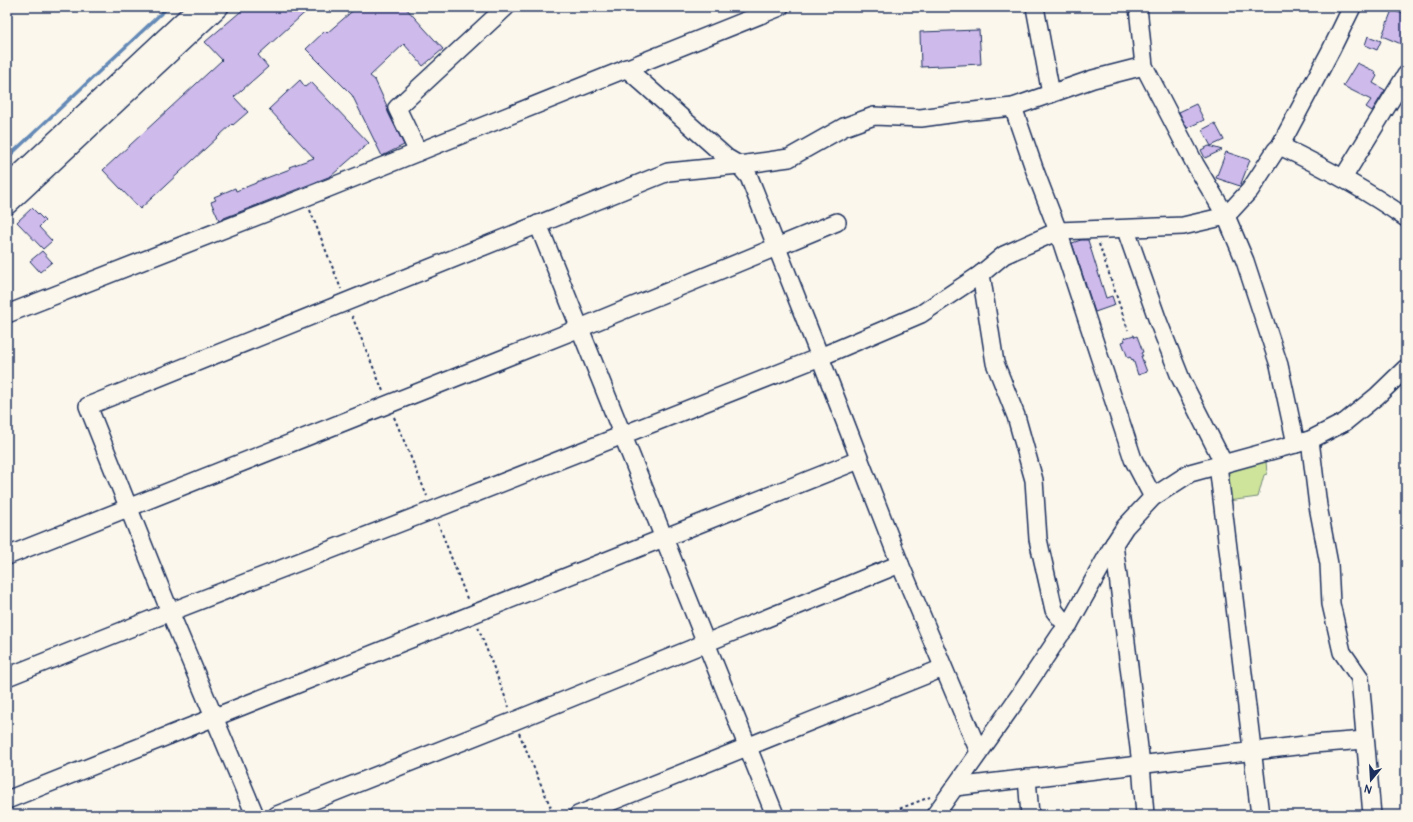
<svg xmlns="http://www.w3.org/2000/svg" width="1413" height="822" font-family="Pangolin,sans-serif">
  <rect width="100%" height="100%" fill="#fbf7ec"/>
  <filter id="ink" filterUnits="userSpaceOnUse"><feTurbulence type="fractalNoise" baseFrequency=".025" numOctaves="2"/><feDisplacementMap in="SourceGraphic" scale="8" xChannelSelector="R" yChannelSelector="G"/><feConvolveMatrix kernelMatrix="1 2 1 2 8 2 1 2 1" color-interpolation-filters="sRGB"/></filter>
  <g filter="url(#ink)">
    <!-- green -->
    <polygon fill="#cee49a" stroke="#748a7c" points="1266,461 1267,474 1264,475 1258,497 1228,501 1224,470"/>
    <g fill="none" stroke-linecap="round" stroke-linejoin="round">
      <!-- stream -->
      <polyline stroke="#6489b6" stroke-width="3.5" points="7,158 168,7"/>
    </g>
    <!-- building -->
    <g fill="#cebaeb" stroke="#1b2f5e">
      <polygon points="246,7 311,7 258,55 268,67 234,97 248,112 233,125 232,124 140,209 103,170 222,60 205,42"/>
      <polygon points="357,7 405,7 443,49 423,66 404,44 370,76 375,80 387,106 388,112 404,145 382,156 352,95 306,49 325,31 327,33"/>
      <polygon points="1392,10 1406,15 1406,46 1382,36"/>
      <polygon points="979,30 981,64 921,67 920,32"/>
      <polygon points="1368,36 1381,41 1377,50 1365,45"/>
      <polygon points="1357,63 1376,72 1375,74 1377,76 1373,83 1385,90 1372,111 1366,107 1371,100 1343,86"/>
      <polygon points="300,80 305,87 311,82 369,143 331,176 219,220 211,202 216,200 214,197 235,188 236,191 256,183 256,182 290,169 289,167 314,158 269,109"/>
      <polygon points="1196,104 1204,120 1187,128 1179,112"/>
      <polygon points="1215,123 1224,140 1211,146 1202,130"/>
      <polygon points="1209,146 1222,150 1205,158 1201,150"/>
      <polygon points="1226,152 1250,160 1240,186 1216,178"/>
      <polygon points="32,208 45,221 39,227 52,241 43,249 17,222"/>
      <polygon points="1081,240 1088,240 1106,298 1112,296 1115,305 1095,312 1072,243"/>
      <polygon points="42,251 52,262 40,272 30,261"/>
      <polygon points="1134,335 1135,337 1137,336 1143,352 1141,353 1143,356 1141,356 1147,372 1138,375 1133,359 1132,360 1130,357 1128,358 1122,342 1125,341 1124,338"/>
    </g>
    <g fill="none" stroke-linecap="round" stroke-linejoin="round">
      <!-- minor casing -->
      <g stroke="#1b2f5e" stroke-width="20">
        <g id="minor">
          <polyline points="1035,7 1051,94"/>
          <polyline points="1138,7 1144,66 1195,164 1226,216 1245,261 1279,365 1296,444"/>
          <polyline points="626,68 727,158 739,165 749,177 820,357 900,564 979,752"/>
          <polyline points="1013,107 1035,171 1058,231 1133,459 1153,497"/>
          <path d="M1280 146C1324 167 1366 190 1406 218"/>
          <polyline points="418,152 397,108 506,7"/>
          <polyline points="1343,178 1406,75"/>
          <polyline points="7,185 197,7"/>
          <polyline points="7,206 220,7"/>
          <polyline points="538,224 775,815"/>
          <polyline points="1127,229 1128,236 1158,321 1181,379 1224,464"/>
          <polyline points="981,274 995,363 1016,416 1034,480 1038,539 1054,610 1061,619 1069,624"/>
          <polyline points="7,314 306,197 780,7"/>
          <polyline points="1310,440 1318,506 1329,564 1331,604 1342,652 1360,678 1372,815"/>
          <polyline points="1218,465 1260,815"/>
          <polyline points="1114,544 1141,764 1145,815"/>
          <polyline points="7,556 580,328 837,222"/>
          <polyline points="7,677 170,612 433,510 820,357 921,314 981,274 1004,255 1058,231 1183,226 1226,216 1250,190 1276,150 1280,146 1331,50 1352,7"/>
          <polyline points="1027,778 1030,815"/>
          <polyline points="955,787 1313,744 1365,740"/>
          <polyline points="7,800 859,460"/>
          <polyline points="255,815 170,612 88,406 668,172 739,165 789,158 844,127 874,116 921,118 964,112 1013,107 1093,79 1144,66"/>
          <polyline points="277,815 514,721 900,564"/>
          <polyline points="578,815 943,668"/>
          <polyline points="935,815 1022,692 1060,635 1069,624 1114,544 1125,527 1153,497 1190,473 1310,440 1345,422 1377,396 1406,368"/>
        </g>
      </g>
      <!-- path -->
      <g stroke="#1b2f5e" stroke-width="2" stroke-dasharray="3 3" stroke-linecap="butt">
        <polyline points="310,210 341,289"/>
        <polyline points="1099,244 1128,330"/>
        <polyline points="352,316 383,391"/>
        <polyline points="394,417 427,496"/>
        <polyline points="438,523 468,601"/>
        <polyline points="478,627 509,707"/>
        <polyline points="519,733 554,815"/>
        <polyline points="883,815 930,797"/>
      </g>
      <!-- minor -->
      <use href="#minor" stroke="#fbf7ec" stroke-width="17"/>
    </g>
  </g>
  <!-- margin -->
  <rect width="1413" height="822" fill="none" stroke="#fbf7ec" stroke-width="24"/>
  <rect x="12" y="12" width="1389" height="798" fill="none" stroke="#1b2f5e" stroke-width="1.5" filter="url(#ink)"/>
  <!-- north arrow -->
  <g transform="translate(1371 780) rotate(198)" stroke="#fbf7ec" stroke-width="3" paint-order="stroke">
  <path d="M0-3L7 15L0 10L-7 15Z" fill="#1b2f5e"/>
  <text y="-6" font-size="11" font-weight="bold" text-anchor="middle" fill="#1b2f5e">N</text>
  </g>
</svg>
